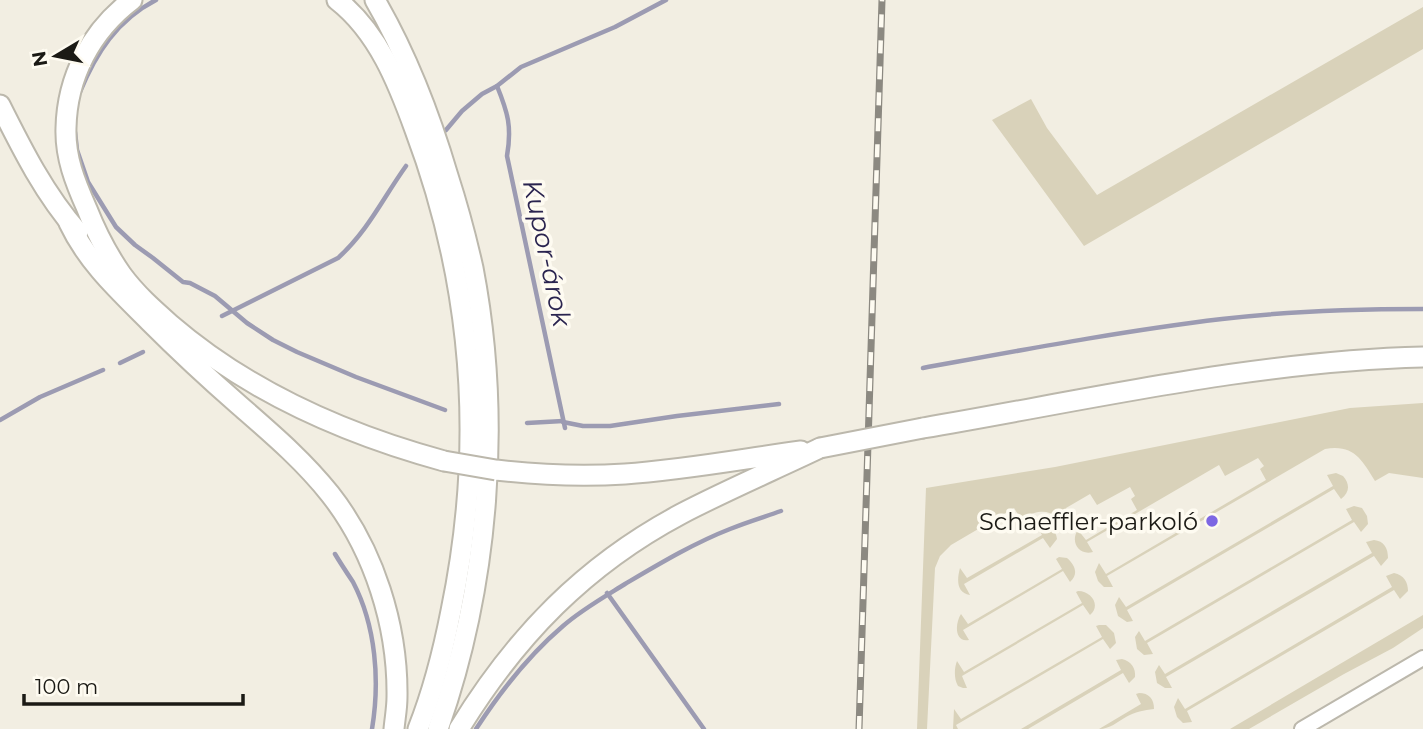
<svg xmlns="http://www.w3.org/2000/svg" width="1423" height="729" font-family="Montserrat,sans-serif">
  <rect width="100%" height="100%" fill="#f2eee2"/>
  <!-- green -->
  <g fill="#d9d2ba">
    <polygon points="1423,7 1423,49 1084,246 992,120 1031,99 1047,128 1097,195"/>
    <path d="M1423 403V478L1389 473 1375 481C1362 460 1354 444 1325 449L1107 576 1113 587H1104L1098 581 1095 572 1099 563 1106 574 1266 480 1260 469 1264 466 1258 458 1225 476 1219 465 1087 542 1093 552C1078 556 1070 541 1078 530L1086 540 1137 510 1131 499 1135 496 1130 487 1097 505 1090 494 1066 508 1073 519C1052 525 1055 500 1021 519L1014 508 951 545 940 556 935 568 927 729H917L926 488 1055 467 1350 408Z"/>
    <path d="M1336 473 1343 476C1350 484 1350 492 1341 499L1334 489 1127 610 1133 621 1127 622 1118 616 1115 605 1119 597 1126 607 1333 486 1327 475Z"/>
    <polygon points="1354,506 1362,508 1367,516 1368,524 1361,532 1354,522 1147,643 1153,654 1144,655 1137,649 1135,637 1139,631 1145,641 1352,520 1346,509"/>
    <path d="M1043 523C1051 525 1056 531 1057 539L1050 548 1043 538 964 584 970 595C956 593 957 579 960 568L967 578 1042 535 1036 524Z"/>
    <path d="M1374 540C1384 541 1388 548 1388 558L1381 566 1374 556 1166 677 1172 688H1165L1157 683 1155 672 1159 665 1165 674 1372 553 1366 542Z"/>
    <path d="M1059 557 1067 558C1075 565 1079 574 1070 582L1063 571 963 630 969 640C954 643 955 623 961 614L968 624 1062 569 1056 559Z"/>
    <path d="M1394 573C1404 575 1408 582 1408 591L1400 599 1394 590 1187 711 1192 722 1183 723 1177 717 1174 707 1178 698 1185 709 1392 587 1386 576Z"/>
    <path d="M1078 591C1092 591 1101 606 1090 615L1083 605 962 676 967 688H963L958 686C954 679 954 669 957 661L964 672 1082 603 1076 592Z"/>
    <polygon points="1423,615 1423,628 1393,648 1344,674 1249,729 1230,729"/>
    <polygon points="1099,625 1106,625 1114,633 1116,643 1110,649 1103,639 956,725 958,729 953,729 954,709 961,719 1102,637 1096,626"/>
    <path d="M1122 659C1131 661 1136 668 1135 677L1129 683 1123 673 1028 729H1021L1121 670 1116 660Z"/>
    <path d="M1139 693C1149 693 1154 699 1154 709 1144 710 1135 712 1126 717 1117 722 1110 729 1099 729L1141 704 1136 694Z"/>
  </g>
  <g fill="none" stroke-linecap="round" stroke-linejoin="round">
    <!-- stream -->
    <g stroke="#9c9bb2" stroke-width="4.5">
      <path d="M497 86C508 113 512 127 507 156L565 428"/>
      <path d="M80 92C96 53 117 20 156 0"/>
      <polyline points="446,130 462,111 482,94 497,86 521,67 615,27 666,0"/>
      <polyline points="75,132 77,150 88,182 116,227 135,245 153,258 183,282 190,283 215,296 247,323 273,340 297,352 356,377 445,410"/>
      <path d="M222 316 338 258C368 231 383 198 406 166"/>
      <polyline points="120,363 143,352"/>
      <path d="M923 368C1022 350 1122 331 1222 319 1289 311 1356 309 1423 309"/>
      <polyline points="0,420 40,397 103,370"/>
      <polyline points="563,422 583,426 610,426 677,416 779,404"/>
      <polyline points="527,423 563,421"/>
      <path d="M335 554C341 564 347 573 353 582 376 626 380 681 372 729"/>
      <polyline points="607,593 704,729"/>
      <path d="M476 729C500 692 529 655 563 626 581 610 604 597 625 584 659 564 694 543 730 529 747 522 764 517 781 511"/>
    </g>
    <!-- tertiary casing -->
    <g stroke="#bcb8ac" stroke-width="18">
      <polyline id="tertiary" points="1302,729 1423,658"/>
    </g>
    <!-- primary casing -->
    <g stroke="#bcb8ac" stroke-width="23">
      <g id="primary">
        <path d="M132 0C91 31 67 77 66 128 65 157 75 182 87 209 96 232 108 255 122 275 136 294 153 309 170 324 249 392 345 434 444 461"/>
        <path d="M337 0C378 32 398 83 415 130 474 287 485 447 451 611 443 652 433 691 418 729"/>
        <path d="M923 428C1088 400 1255 361 1423 357"/>
        <path d="M496 470C539 475 581 477 625 474 684 470 742 459 801 451"/>
        <path d="M459 729C516 636 585 565 681 514 727 490 774 470 820 448"/>
      </g>
    </g>
    <!-- trunk casing -->
    <g stroke="#bcb8ac" stroke-width="23">
      <g id="trunk">
        <path d="M375 0C407 55 430 115 448 176 458 207 466 237 473 268 502 419 489 585 438 729"/>
        <path d="M0 105C22 149 45 195 78 232"/>
        <path d="M69 223C88 263 119 291 149 321 178 350 208 378 239 405 271 433 303 460 330 494 374 550 398 626 397 697 397 708 395 718 394 729"/>
      </g>
    </g>
    <!-- tertiary -->
    <use href="#tertiary" stroke="#fff" stroke-width="14"/>
    <!-- primary -->
    <use href="#primary" stroke="#fff" stroke-width="19"/>
    <!-- trunk -->
    <use href="#trunk" stroke="#fff" stroke-width="19"/>
    <!-- rail casing -->
    <g stroke="#8c8981" stroke-width="7">
      <polyline id="rail" points="859,729 882,0"/>
    </g>
    <!-- rail -->
    <use href="#rail" stroke="#fefbf1" stroke-width="4.5" stroke-dasharray="13" stroke-linecap="butt"/>
    <!-- primary-bridge casing -->
    <g stroke="#bcb8ac" stroke-width="23" stroke-linecap="butt">
      <g id="primary-bridge">
        <polyline points="820,448 923,428"/>
        <polyline points="444,461 496,470"/>
      </g>
    </g>
    <!-- primary-bridge -->
    <use href="#primary-bridge" stroke="#fff" stroke-width="19"/>
  </g>
  <!-- markers -->
  <circle fill="#7d67e3" stroke="#fefbf1" stroke-width="2.5" cx="1212" cy="521" r="7"/>
  <g text-anchor="middle" dominant-baseline="central" stroke-width="7" stroke-linejoin="round" paint-order="stroke">
    <!-- poi labels -->
    <g font-size="24" fill="#1b1a15" stroke="#fefbf1" text-anchor="end">
      <text x="1198" y="521">Schaeffler-parkoló</text>
    </g>
    <!-- water labels -->
    <g font-size="26" font-style="italic" fill="#2a244f" stroke="#fefbf1">
      <text transform="translate(547 253) rotate(78)">Kupor-árok</text>
    </g>
  </g>
  <!-- north arrow -->
  <g transform="translate(56 56) rotate(260)" stroke="#fefbf1" stroke-width="5" paint-order="stroke">
  <path d="M0-5L12 26L0 18L-12 26Z" fill="#1b1a15"/>
  <text y="-10" font-size="19" font-weight="bold" text-anchor="middle" fill="#1b1a15">N</text>
  </g>
  <!-- scale -->
  <path d="M24 694v10h219v-10" fill="none" stroke="#1b1a15" stroke-width="3.5"/>
  <text x="35" y="694" font-size="21" fill="#1b1a15" stroke="#fefbf1" stroke-width="5" paint-order="stroke">100 m</text>
</svg>
